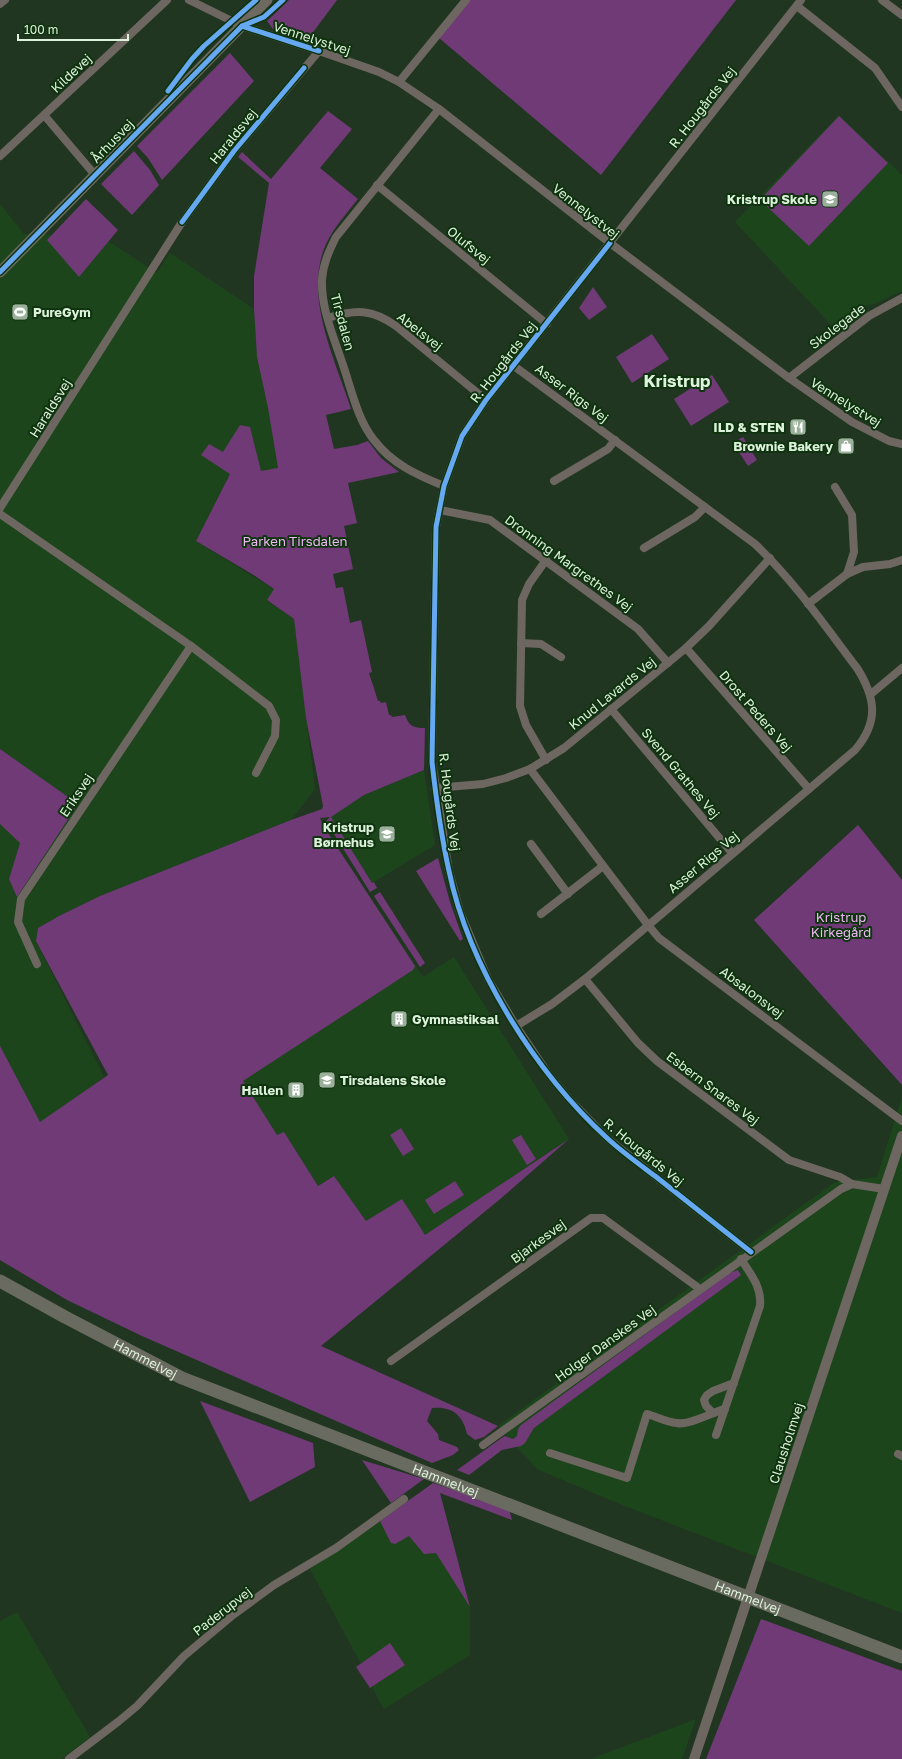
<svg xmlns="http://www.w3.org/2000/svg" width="902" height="1759" font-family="'Golos Text',sans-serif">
  <rect width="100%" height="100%" fill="#213621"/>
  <!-- built -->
  <g fill="#1d451c">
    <polygon points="839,115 902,175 902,291 874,304 864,306 834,328 735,222"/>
    <polygon points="0,204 24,234 44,234 108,241 157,273 170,253 254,309 257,357 268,408 282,493 235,463 196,541 275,590 267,601 294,619 315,789 291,820 100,896 59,916 38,928 36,941 104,1077 0,1155"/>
    <polygon points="424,770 435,845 372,883 330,817 364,795"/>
    <polygon points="320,818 324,827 423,977 454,957 569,1139 425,1236 366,1222 334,1176 318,1186 284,1133 277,1136 124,1086"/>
    <polygon points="902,1097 902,1613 612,1501 537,1469 498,1426 835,1182 877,1177"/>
    <polygon points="397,1510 440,1548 470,1607 470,1655 384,1709 372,1687 405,1664 390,1644 361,1664 310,1569"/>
    <polygon points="17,1612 90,1737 61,1759 0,1759 0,1621"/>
    <polygon points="696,1719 682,1759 591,1759"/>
  </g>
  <!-- green -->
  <g fill="#6f3a76">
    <polygon points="289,0 337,0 308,39 273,29 267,21"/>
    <polygon points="470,0 736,0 601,175 439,38"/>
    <polygon points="230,53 254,81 162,180 148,158 137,146"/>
    <path d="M328 111 352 129 320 168 358 199C347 213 334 227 326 244 303 296 335 359 351 409L326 415 334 449 357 445 368 441 381 458 399 472 348 483 357 523 344 526 353 569 333 574 336 588 343 587 350 623 361 620 372 672 369 673 378 701H380L381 703 386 702 389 715H391L392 717 405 715C409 726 413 728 425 728L424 770 364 795 331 817 372 883 374 882 377 888 370 892 326 821 330 817 320 818 324 827 415 966 413 970 243 1081 277 1135 284 1132 318 1186 334 1176 366 1221 402 1199 425 1235 569 1139 499 1200 321 1346 498 1426 484 1437 475 1440 467 1434C463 1415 452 1406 432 1408L427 1421 438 1434 439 1440 457 1447 459 1450 453 1455 432 1463 142 1336 67 1300 0 1260V1046L40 1122 108 1075 36 941 38 928 59 916 100 896 291 820 322 809 323 806 306 718 294 619 267 600 274 589 252 574 196 541 230 474 201 455 209 444 223 452 240 425 250 427 261 471 278 468 268 408 257 357 254 309V276L269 183 238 157 242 152 271 179Z"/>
    <polygon points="839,116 888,163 809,246 760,200"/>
    <polygon points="134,151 150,170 159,185 132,215 101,184"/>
    <polygon points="86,199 118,230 79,277 47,240"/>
    <polygon points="593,287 607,307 589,320 579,308"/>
    <polygon points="652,334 669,359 632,383 616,357"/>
    <polygon points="712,375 729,402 691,426 674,399"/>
    <polygon points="743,437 757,460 748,466 733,443"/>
    <polygon points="0,749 78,804 17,897 9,879 20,843 0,824"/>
    <polygon points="858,825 902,880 902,1085 754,920"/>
    <polygon points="438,858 450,902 463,939 460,941 416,871"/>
    <polygon points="380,892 425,963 420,967 374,896"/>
    <polygon points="401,1128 414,1149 403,1156 390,1135"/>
    <polygon points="521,1135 536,1159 527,1165 512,1140"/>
    <polygon points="455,1181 464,1195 434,1214 425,1200"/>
    <polygon points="738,1270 741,1275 534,1428 525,1443 521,1446 502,1450 469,1475 457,1470 503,1437 505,1436 513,1439 517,1436 518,1429 521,1425 729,1273"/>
    <polygon points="200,1401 313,1443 315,1467 250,1502"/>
    <polygon points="362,1460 424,1479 391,1503"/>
    <polygon points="433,1483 509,1509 512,1520 440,1493 470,1607 436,1553 424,1554 409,1536 395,1544 391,1543 380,1521"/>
    <polygon points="761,1619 902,1671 902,1759 706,1759"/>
    <polygon points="390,1643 405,1665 370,1688 356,1667"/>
  </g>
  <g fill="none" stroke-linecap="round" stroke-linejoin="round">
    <!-- minor -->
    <g stroke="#6e6761" stroke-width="8">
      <polyline points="189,0 242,26 319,51 379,72 399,82 439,109 610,243 789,378 852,422 889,441 902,444"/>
      <polyline points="882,0 902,15"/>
      <polyline points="0,4 5,0"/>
      <polyline points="797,6 875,68 902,107"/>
      <polyline points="399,82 466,0"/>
      <path d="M439 109 336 237C329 251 323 264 322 280 321 310 335 340 344 368 352 392 358 420 374 440 392 464 417 475 444 486"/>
      <polyline points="44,115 95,175"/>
      <polyline points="0,156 167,0"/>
      <polyline points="377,185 547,324"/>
      <path d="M328 318C356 309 372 309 396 326L486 400"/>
      <path d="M514 366 755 544C794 581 825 626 857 668 876 698 879 722 855 750L585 979 552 1004 516 1026"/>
      <polyline points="789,378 869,316 902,298"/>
      <polyline points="554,481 608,449 615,440"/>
      <polyline points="0,508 182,222 234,151 319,51"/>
      <polyline points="440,510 490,520 638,629 668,663"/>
      <polyline points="0,514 191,646 269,706 276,720 275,736 256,773"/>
      <polyline points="644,548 695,517 705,507"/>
      <polyline points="847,574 863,567 890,564 902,560"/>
      <polyline points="808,604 847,574 854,552 852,515 835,487"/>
      <polyline points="521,643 541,644 561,657"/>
      <polyline points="686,648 809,789"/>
      <polyline points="871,694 902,668"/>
      <polyline points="611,709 732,853"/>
      <polyline points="546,760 526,725 520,706 522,600 529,584 546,560"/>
      <polyline points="530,769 648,925 659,938 902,1121"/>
      <polyline points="435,788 483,784 506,778 530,769 564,748 686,648 709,626 770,558"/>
      <polyline points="531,844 568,894"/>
      <polyline points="541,914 603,866"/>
      <polyline points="37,964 18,922 21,899 191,646"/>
      <polyline points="585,979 638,1043 657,1061 789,1160 840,1177 852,1184"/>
      <polyline points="751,1252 608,1139 569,1099 549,1075 516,1026 488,979 460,912 449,871 432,762 436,527 444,486 462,436 486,400 801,0"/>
      <polyline points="391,1361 591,1218 603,1218 700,1289"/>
      <polyline points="712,1412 706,1406 704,1400 707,1395 713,1391 734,1383"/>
      <path d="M716 1435 760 1306C762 1287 751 1275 741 1259"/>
      <polyline points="483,1445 841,1189 852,1184 884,1189"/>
      <path d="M550 1453 627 1478 647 1414C657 1417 667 1422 677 1423 689 1426 712 1412 725 1409"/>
      <polyline points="898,1454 902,1456"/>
      <polyline points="69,1759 119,1721 137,1706 184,1656 233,1615 274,1585 336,1548 404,1499"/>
    </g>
    <!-- tertiary -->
    <polyline stroke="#6e6761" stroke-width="10" points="694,1759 902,1136"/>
    <!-- secondary -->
    <polyline stroke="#6e6961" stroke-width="11" points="0,272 267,0"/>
    <!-- trunk -->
    <path stroke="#6a6b60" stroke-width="13" id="s1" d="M0 1281 65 1317 182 1378 902 1657"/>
    <!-- cycleway casing -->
    <g stroke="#0e330e" stroke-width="8">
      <g id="cycleway">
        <polyline points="242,26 319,51"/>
        <polyline points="168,91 192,59 204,46 256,0"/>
        <polyline points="182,222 234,151 304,68"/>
        <path d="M610 243 486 400 462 436 444 486 436 527 432 762C436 798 441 835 449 871 469 967 535 1072 607 1138 622 1152 639 1164 655 1176 687 1201 719 1227 751 1252"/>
        <polyline points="0,272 242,26 264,17 283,0"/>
      </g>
    </g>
    <!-- cycleway -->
    <use href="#cycleway" stroke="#66a8f1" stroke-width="5"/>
  </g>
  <!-- icons -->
  <defs>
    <g id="school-square" transform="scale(0.9)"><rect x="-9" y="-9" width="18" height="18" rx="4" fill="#9bb09a" stroke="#0e330e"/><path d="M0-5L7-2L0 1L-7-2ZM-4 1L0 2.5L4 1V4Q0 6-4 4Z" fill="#fff"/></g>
    <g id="stadium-square" transform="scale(0.9)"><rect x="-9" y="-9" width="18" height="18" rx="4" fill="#9bb09a" stroke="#0e330e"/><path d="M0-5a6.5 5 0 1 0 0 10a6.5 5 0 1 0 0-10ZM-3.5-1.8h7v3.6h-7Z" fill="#fff"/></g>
    <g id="restaurant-square" transform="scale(0.9)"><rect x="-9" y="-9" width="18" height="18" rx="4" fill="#9bb09a" stroke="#0e330e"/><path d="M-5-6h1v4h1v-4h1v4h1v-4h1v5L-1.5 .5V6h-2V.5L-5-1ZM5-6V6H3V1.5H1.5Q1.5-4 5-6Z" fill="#fff"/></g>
    <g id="shop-square" transform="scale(0.9)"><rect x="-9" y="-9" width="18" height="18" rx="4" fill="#9bb09a" stroke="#0e330e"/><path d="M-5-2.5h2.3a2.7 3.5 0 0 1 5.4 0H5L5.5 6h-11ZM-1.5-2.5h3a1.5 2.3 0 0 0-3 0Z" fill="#fff"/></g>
    <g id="building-square" transform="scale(0.9)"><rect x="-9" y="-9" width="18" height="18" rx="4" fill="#9bb09a" stroke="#0e330e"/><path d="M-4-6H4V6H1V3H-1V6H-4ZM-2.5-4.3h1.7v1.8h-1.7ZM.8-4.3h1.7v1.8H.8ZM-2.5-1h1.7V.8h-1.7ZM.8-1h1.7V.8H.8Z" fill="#fff"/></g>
  </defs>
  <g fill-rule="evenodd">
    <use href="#school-square" x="830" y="199"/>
    <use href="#stadium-square" x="20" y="312"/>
    <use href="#restaurant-square" x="798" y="427"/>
    <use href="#shop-square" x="846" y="446"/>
    <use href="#school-square" x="387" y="834"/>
    <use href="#building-square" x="399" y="1019"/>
    <use href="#school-square" x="327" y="1080"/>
    <use href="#building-square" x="296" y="1090"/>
  </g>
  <g text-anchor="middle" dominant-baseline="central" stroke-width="4" stroke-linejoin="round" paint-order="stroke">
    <!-- street labels -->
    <g font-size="13" fill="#ddf2db" stroke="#0e330e">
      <text transform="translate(312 38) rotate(18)">Vennelystvej</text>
      <text transform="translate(71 73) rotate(-43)">Kildevej</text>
      <text transform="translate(702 107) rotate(-52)">R. Hougårds Vej</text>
      <text transform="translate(233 136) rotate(-51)">Haraldsvej</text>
      <text transform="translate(112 141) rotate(-46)">Århusvej</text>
      <text transform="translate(586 211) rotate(38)">Vennelystvej</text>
      <text transform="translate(469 245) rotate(39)">Olufsvej</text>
      <text transform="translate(343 322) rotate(75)">Tirsdalen</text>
      <text transform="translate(837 326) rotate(-37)">Skolegade</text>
      <text transform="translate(420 331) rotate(38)">Abelsvej</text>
      <text transform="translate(503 362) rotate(-52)">R. Hougårds Vej</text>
      <text transform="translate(572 393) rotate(37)">Asser Rigs Vej</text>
      <text transform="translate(846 402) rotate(32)">Vennelystvej</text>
      <text transform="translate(50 408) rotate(-58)">Haraldsvej</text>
      <text transform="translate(569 563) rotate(36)">Dronning Margrethes Vej</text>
      <text transform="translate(612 693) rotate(-39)">Knud Lavards Vej</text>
      <text transform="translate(756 711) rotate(49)">Drost Peders Vej</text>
      <text transform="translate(681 773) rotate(50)">Svend Grathes Vej</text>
      <text transform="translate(76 795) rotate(-56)">Eriksvej</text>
      <text transform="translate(450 802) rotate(83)">R. Hougårds Vej</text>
      <text transform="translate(703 862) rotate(-40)">Asser Rigs Vej</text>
      <text transform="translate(752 992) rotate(37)">Absalonsvej</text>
      <text transform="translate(713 1088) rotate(37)">Esbern Snares Vej</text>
      <text transform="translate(644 1152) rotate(39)">R. Hougårds Vej</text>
      <text transform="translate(538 1241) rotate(-36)">Bjarkesvej</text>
      <text transform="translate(605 1343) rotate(-36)">Holger Danskes Vej</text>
      <text stroke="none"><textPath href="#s1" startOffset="165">Hammelvej</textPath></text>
      <text transform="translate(786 1443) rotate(-72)">Clausholmvej</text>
      <text stroke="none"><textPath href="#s1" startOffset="489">Hammelvej</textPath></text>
      <text stroke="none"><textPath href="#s1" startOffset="813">Hammelvej</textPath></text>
      <text transform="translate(222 1611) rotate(-38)">Paderupvej</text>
    </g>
    <!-- poi labels -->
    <g font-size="13" font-weight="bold" fill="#ddf2db" stroke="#0e330e" text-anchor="end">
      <text x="817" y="199">Kristrup Skole</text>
      <text x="33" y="312" text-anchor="start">PureGym</text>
      <text x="785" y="427">ILD &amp; STEN</text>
      <text x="833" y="446">Brownie Bakery</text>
      <text x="374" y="827">Kristrup<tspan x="374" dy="15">Børnehus</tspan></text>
      <text x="412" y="1019" text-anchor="start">Gymnastiksal</text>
      <text x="340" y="1080" text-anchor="start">Tirsdalens Skole</text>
      <text x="283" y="1090">Hallen</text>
    </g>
    <!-- park labels -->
    <g font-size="13" fill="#efb8f5" stroke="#0e330e">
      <text x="295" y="541">Parken Tirsdalen</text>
      <text x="841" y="917">Kristrup<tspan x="841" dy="15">Kirkegård</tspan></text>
    </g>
    <!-- district labels -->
    <g font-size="17" font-weight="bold" fill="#ddf2db" stroke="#0e330e">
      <text x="677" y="380">Kristrup</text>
    </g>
  </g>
  <!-- scale -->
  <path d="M18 34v6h110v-6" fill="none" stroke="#ddf2db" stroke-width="2"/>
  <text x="24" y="34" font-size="12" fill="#ddf2db" stroke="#0e330e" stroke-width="3" paint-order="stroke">100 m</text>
</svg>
